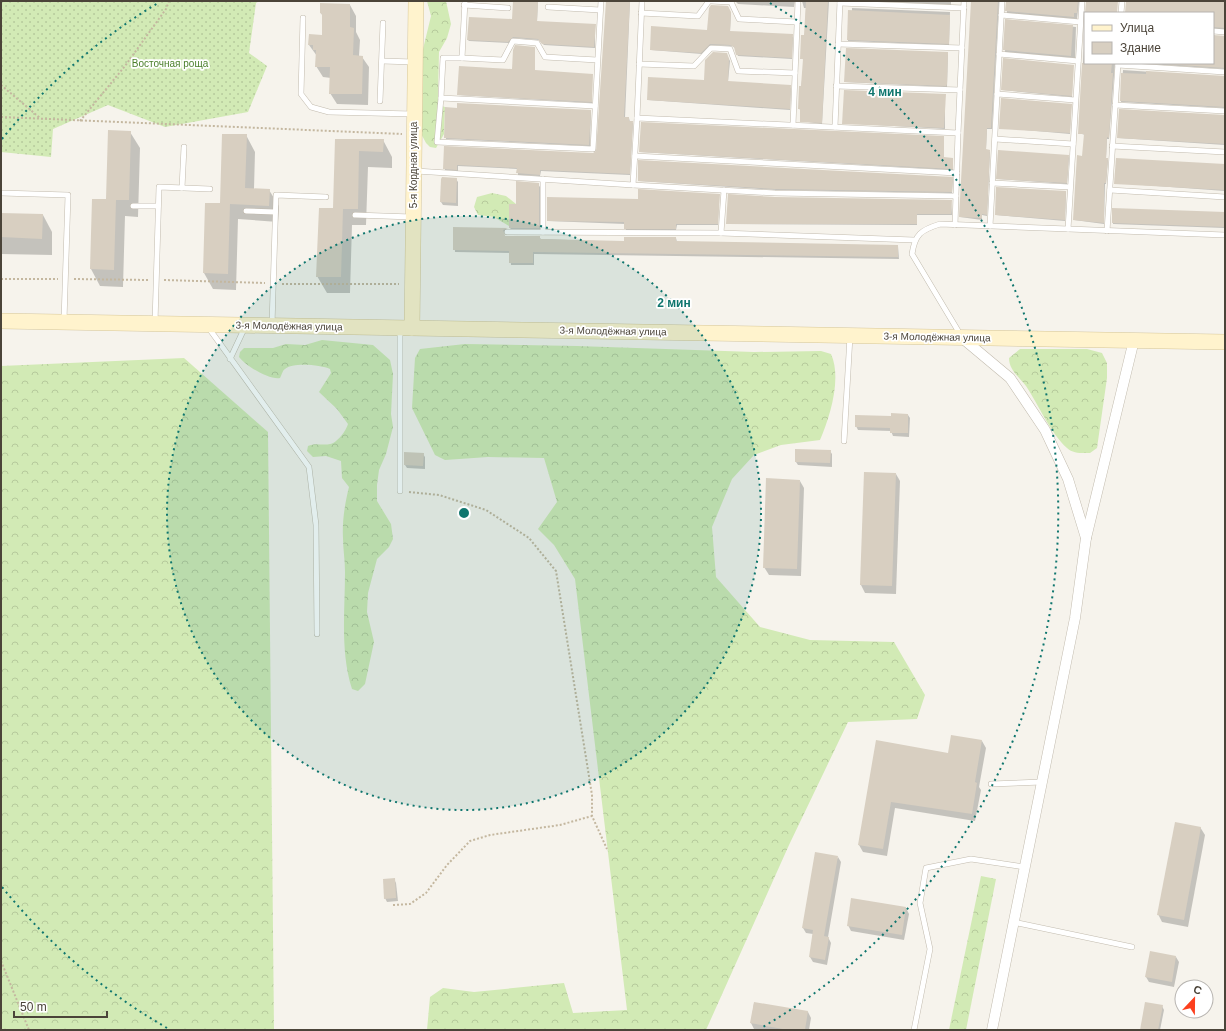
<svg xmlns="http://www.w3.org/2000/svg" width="1226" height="1031" font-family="Helvetica,sans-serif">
  <defs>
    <pattern id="grass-dots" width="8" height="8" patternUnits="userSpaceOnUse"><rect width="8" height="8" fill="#d2eab5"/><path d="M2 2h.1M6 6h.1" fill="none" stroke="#b6ca9c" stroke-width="1.8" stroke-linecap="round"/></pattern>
    <pattern id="forest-crowns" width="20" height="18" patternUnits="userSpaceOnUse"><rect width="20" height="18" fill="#d2eab5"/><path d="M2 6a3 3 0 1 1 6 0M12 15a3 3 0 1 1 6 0" fill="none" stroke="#b6ca9c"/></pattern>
  </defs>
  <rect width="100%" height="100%" fill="#f6f3ec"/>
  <!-- grass -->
  <polygon fill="url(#grass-dots)" points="1,1 259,1 256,3 249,53 267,66 248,112 165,127 108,105 53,129 51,157 1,152"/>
  <!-- forest -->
  <g fill="url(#forest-crowns)">
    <polygon points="427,1 446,1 451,24 447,38 439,52 438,95 442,106 445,107 444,134 436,148 430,147 426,143 418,128 417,74 431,16"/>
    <polygon points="492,193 506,196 516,204 509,204 509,226 494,217 478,215 474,207 477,197"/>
    <path d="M322 340 373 345 390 360 393 374 391 414 393 427 386 454 379 470 377 485V501L391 524 393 539 389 547 377 559 368 593 367 612 374 642 365 684 358 691 352 689C340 651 345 611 345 572 345 560 343 549 343 538 342 521 345 503 349 487L342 478 341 461 326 456 313 457 307 451 308 446C316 442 322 446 330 444 337 443 346 431 348 424L337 409 319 392 331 373 330 369C321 365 293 362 285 369 282 371 282 375 280 378 269 380 246 366 239 357L240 352 244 348H273L286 344 305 345Z"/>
    <path d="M465 344 577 346 754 352 821 351 831 354C842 378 830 417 820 440L781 445 754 455 732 479 712 527 716 577 760 627 810 640 894 642 925 695 917 719 848 722 789 845 706 1030H427L430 997 443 988 474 992 564 983 573 1013 627 1010 575 579 554 545 538 529 557 502 544 458 488 457 445 460 435 455 412 408 415 358 420 349Z"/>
    <path d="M1020 349H1087L1102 353 1107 363V378L1097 448 1090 453C1083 453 1073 454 1067 448 1051 434 1038 404 1026 386 1019 377 1009 370 1009 358Z"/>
    <polygon points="184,358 268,432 274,1030 1,1030 1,366"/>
    <polygon points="981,876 996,879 966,1030 949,1030"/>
  </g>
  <!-- shadow -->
  <g fill="#0003">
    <polygon points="514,1 538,1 537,22 595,25 595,48 544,45 539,40 514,38 509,43 469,41 468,40 513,20"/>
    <polygon points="607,1 630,1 625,118 629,118 630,122 633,123 630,175 541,171 540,176 518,175 518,169 458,166 458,171 445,170 445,147 593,154 598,150"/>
    <polygon points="683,1 706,1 705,2"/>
    <polygon points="735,1 795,1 794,7 738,4"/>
    <polygon points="802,1 829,1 822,124 801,121 801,110 799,109 804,60 801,58 805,36 806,8 804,8"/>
    <polygon points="863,1 951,1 951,5"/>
    <polygon points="972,1 999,1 992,129 987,129 986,150 990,152 987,216 982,215 982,220 960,217"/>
    <polygon points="1007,1 1079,1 1077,19 1007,13"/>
    <polygon points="1225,1 1225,29 1213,29 1213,13 1126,13"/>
    <polygon points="350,5 356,16 356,32 360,40 359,56 362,57 369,67 368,105 337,104 330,93 331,78 323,77 316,66 317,56 309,45 310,35 322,36 323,17 321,13"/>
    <polygon points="728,7 731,14 730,32 793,37 792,59 738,56 735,48 732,46 711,45 702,54 651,50 708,31"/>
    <polygon points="852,8 950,12 949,45 848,41 849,11 852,12"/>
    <polygon points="1006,20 1076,27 1075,58 1005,52"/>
    <polygon points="1085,29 1085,63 1115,63 1109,139 1107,139 1106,159 1108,160 1106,184 1105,184 1104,224 1074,220 1083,157 1085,135 1079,133"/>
    <polygon points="1213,36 1225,37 1225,69 1133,63 1213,63"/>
    <polygon points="948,53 947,87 845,82"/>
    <polygon points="727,55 730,61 728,82 791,88 790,110 648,100 649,78 705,81"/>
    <polygon points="1073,66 1072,97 1002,90"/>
    <polygon points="1123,70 1225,77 1225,108 1121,102"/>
    <polygon points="535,71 592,75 592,103 458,95"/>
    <polygon points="945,95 945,129 843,123"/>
    <polygon points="1071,105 1070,134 1000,128"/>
    <polygon points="446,108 591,111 590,146 446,139"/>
    <polygon points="1225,116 1225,145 1118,138"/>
    <polygon points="130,132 140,148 138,217 125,216 123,287 100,286 91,269 107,200"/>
    <polygon points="246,135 255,152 254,189 269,190 279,206 278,222 238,219 236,290 213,289 204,273 221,204"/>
    <polygon points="944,137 944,158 953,159 953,170 640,152"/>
    <polygon points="336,140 383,140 392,157 392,168 368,167 366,225 352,225 350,293 327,293 317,276 334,209"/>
    <polygon points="1069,157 1067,184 998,179"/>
    <polygon points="1225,165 1225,191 1115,183"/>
    <polygon points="456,179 458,182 458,206 443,205 441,202"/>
    <polygon points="953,179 952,193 776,190 639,181"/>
    <polygon points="538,184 542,190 542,233 514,233 510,228 517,205"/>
    <polygon points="1066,192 1065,221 996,215"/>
    <polygon points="719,195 718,225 677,225 676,230 626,230 625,224 548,221 639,200"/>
    <polygon points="775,198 951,201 952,215 917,215 917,225 727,224"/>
    <polygon points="1113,209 1225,213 1225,228 1113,224"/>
    <polygon points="1,214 43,215 52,232 52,255 1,254"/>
    <polygon points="454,228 507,229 508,230 504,233 505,237 539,237 541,239 625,242 676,238 677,242 898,246 899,259 534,254 534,265 511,265 510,253 455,252"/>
    <polygon points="908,415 910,418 909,437 893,436 891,431 858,430 856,426"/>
    <polygon points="830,451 832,454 832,467 798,465 796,462"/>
    <polygon points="423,454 425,457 425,469 407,468 405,465"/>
    <polygon points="896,474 900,481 896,594 865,593 861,585"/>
    <polygon points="800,481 804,488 801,576 769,575 764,567"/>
    <polygon points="877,741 949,754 982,741 986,748 979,787 981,790 975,821 895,808 887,856 863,852 859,845"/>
    <polygon points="1200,827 1205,835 1188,927 1162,922 1158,914"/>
    <polygon points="838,857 841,862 828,937 831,943 827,965 813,962 810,957 813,934 806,933 803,928"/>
    <polygon points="394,879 396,883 398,901 387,902 385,898"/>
    <polygon points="906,908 909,914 904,940 851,931 848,925"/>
    <polygon points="1176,957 1179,962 1174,987 1149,982 1146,977"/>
    <polygon points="754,1003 808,1012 811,1018 809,1030 754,1029 751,1023"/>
    <polygon points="1162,1006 1164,1010 1160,1030 1141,1030"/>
  </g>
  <!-- building -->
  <g fill="#d8cfc1">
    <polygon points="513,1 538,1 537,21 596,24 594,47 542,44 538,39 513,37 508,42 467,40 469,17 512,19"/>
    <polygon points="606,1 630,1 624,117 629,117 629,121 633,121 630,174 540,170 540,175 516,173 517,168 457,165 457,170 443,169 444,146 593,153 596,151"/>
    <polygon points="806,1 828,1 822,123 800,122 800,109 798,109 799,86 801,86 803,59 800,59 801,35 804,35"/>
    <polygon points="971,1 998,1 991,128 987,128 986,149 990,150 987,215 982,214 982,218 959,217"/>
    <polygon points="1006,1 1078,1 1077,13 1074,13 1074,17 1005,11"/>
    <polygon points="1086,1 1118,1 1117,13 1085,13"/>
    <polygon points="1126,1 1225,1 1225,28 1213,27 1213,13 1125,13"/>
    <polygon points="320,3 350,4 350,27 354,28 353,55 363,56 362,94 329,94 330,67 315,67 316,50 313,50 313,45 308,45 309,34 322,35 322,14 320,13"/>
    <polygon points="711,5 728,6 731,12 730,31 793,34 792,58 736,55 734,47 730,45 710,44 701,53 650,50 651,26 707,30 709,8"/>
    <polygon points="848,10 950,15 949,44 847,40"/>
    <polygon points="1005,19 1073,25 1071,56 1003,50"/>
    <polygon points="1213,35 1225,36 1225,68 1149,63 1213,63"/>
    <polygon points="515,45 535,47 535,70 593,74 592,102 457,95 459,66 512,69 513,50"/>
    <polygon points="846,48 948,52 947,84 946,86 844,82"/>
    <polygon points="713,52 727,53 729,59 728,81 791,85 790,109 647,100 648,77 704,80 705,60"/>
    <polygon points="1003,58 1074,65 1072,96 1001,90"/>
    <polygon points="1082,63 1112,63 1111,73 1113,73 1109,138 1107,137 1106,158 1108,158 1106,183 1104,183 1104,223 1073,220 1077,155 1082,156 1084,134 1078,134"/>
    <polygon points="1146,71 1225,76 1225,107 1120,101 1121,73 1146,74"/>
    <polygon points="844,90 946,94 944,128 842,124"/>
    <polygon points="1001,98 1072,104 1070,133 999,129"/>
    <polygon points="457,103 591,110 589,145 444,138 445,107 457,108"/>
    <polygon points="1119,109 1225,115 1225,144 1117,138"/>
    <polygon points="641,122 944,136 944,157 953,158 953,169 639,152"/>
    <polygon points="108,130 131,131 129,200 116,200 114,270 90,269 92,199 106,199"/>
    <polygon points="222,134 247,134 245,188 270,189 269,206 230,204 228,274 203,273 205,203 220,203"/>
    <polygon points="335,139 384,139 383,152 359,151 358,209 343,209 341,277 316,277 319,208 333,208"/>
    <polygon points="998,150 1069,155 1067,183 996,179"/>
    <polygon points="1116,158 1225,164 1225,190 1114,184"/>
    <polygon points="638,160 953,177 952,192 775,189 638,181"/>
    <polygon points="442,177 457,178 456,203 440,202 441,179"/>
    <polygon points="516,181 539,183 539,228 509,228 509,204 516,204"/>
    <polygon points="996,187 1066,191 1065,220 995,215"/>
    <polygon points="638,189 720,194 718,224 676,224 676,229 624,229 624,222 547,221 547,197 638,199"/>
    <polygon points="728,194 775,197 952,200 951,214 917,214 917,224 726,224"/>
    <polygon points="1112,208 1225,212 1225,227 1112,223"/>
    <polygon points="1,213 43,214 42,239 1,237"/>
    <polygon points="453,227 508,228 503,230 505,236 540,236 540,239 624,241 624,237 676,237 676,241 898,245 898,257 533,252 533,263 509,263 509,251 453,250"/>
    <polygon points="891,413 908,414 908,433 890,433 890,428 855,427 855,415 891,416"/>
    <polygon points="795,449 831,450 830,463 795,462"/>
    <polygon points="404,452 424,453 423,466 404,465"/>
    <polygon points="864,472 896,473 892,586 860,585"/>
    <polygon points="766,478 800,480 797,569 763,568"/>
    <polygon points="951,735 982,740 975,782 977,783 972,814 891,802 883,849 858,845 876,740 948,753"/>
    <polygon points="1175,822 1201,827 1184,920 1157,915"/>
    <polygon points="815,852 838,856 824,936 829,937 825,960 809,957 813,930 802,928"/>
    <polygon points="395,878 396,898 384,899 383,879"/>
    <polygon points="851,898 906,907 902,935 847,926"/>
    <polygon points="1150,951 1176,956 1172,982 1145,977"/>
    <polygon points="754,1002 808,1011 805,1030 788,1030 750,1023"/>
    <polygon points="1145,1002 1163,1005 1158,1030 1140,1030"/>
  </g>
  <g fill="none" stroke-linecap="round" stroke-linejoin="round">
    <!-- lane casing -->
    <g stroke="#c2bbae" stroke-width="6">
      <g id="lane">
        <polyline points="465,1 462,58 443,58 441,98 595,106"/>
        <polyline points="711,1 731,2 739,19 797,22"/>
        <polyline points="840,3 964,8"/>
        <polyline points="464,5 508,8"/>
        <polyline points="548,7 600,10"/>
        <polyline points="641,13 698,16 709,1"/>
        <polyline points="1121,13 1122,1"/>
        <polyline points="1001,15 1080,22"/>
        <polyline points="303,18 301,94 311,107 329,112 413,114"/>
        <polyline points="1213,31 1225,32"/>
        <polyline points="838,44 962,48"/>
        <polyline points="999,54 1078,61"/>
        <polyline points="462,58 503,60 513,41 537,43 545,57 597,60"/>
        <polyline points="382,61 414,62"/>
        <polyline points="639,64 694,66 711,48 730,49 738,71 795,73"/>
        <polyline points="1118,65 1225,72"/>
        <polyline points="836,86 960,90"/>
        <polyline points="997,94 1075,100"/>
        <polyline points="441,98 437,142 593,149 601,1"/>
        <polyline points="380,101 383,23"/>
        <polyline points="1115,105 1225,111"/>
        <polyline points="637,118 642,1"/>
        <polyline points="793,125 798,1"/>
        <polyline points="835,127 840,1"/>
        <polyline points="995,139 1073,144"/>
        <polyline points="1112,146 1225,152"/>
        <polyline points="635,156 957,173"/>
        <polyline points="416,171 633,185 637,118 958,133 964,1"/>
        <polyline points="543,179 543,232"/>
        <polyline points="992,183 1070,187"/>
        <polyline points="633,185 775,193 956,196"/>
        <polyline points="182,188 184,147"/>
        <polyline points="1110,190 1225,197"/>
        <polyline points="1,193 68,195 64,321"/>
        <polyline points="133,206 158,206"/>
        <polyline points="246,211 275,212"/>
        <polyline points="355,215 412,217"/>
        <polyline points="955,225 958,133"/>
        <polyline points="990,226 1002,1"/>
        <polyline points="1068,229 1082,1"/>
        <polyline points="1107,231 1118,63"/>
        <polyline points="507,232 721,233 914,240"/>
        <polyline points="721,233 724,190"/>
        <polyline points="155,323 159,187 210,189"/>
        <polyline points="272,325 276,195 326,197"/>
        <polyline points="208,327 309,467 316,525 317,634"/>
        <path d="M960 334 912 254C915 234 921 230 940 224L1225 235"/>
        <polyline points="230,359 245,327"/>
        <polyline points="844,441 850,336"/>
        <polyline points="400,491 400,328"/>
        <polyline points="991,784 1042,782"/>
        <polyline points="1013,922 1132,947"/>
        <polyline points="914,1030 930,949 920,903 926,868 971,859 1025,867"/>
      </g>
    </g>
    <!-- street casing -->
    <g stroke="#c2bbae" stroke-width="11">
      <g id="street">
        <polyline points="961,337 1010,378 1045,430 1068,479 1086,538"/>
        <polyline points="992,1030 1075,618 1086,538 1134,340"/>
      </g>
    </g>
    <!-- secondary casing -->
    <g stroke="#d6c79b" stroke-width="16">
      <g id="secondary">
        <polyline points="1,321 1225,342"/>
        <polyline points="412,328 416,1"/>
      </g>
    </g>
    <!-- path -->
    <g stroke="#c4b79f" stroke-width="2" stroke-dasharray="2 2" stroke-linecap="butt">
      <polyline points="1,85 40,118"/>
      <polyline points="1,117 402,134"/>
      <polyline points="80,121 125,66 166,9 169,1"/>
      <polyline points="1,279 58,279"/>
      <polyline points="74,279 148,280"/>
      <polyline points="164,280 265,283"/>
      <polyline points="282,284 399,284"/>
      <polyline points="409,492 439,495 486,510 529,538 556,571 592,795 592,816 607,849"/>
      <polyline points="393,905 410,904 426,893 447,865 470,841 490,835 560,825 592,816"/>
      <polyline points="1,961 29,1030"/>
    </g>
    <!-- lane -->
    <use href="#lane" stroke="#fff" stroke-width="5"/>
    <!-- street -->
    <use href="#street" stroke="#fff" stroke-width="10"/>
    <!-- secondary -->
    <use href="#secondary" stroke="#fff3cd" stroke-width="15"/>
  </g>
  <!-- distance rings -->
  <circle cx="464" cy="513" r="297" fill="#0f766e" fill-opacity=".12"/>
  <g fill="none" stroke="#0f766e" stroke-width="2" stroke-dasharray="2 4">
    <circle cx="464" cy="513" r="297"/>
    <path d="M167 1028A595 595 0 0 1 2 887M2 139A595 595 0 0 1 158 3M770 3A595 595 0 0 1 761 1028"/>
  </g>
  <g text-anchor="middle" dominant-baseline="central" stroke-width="3.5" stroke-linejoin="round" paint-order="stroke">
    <!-- park labels -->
    <g font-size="10" fill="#4a7f2a" stroke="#fff">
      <text x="170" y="63">Восточная роща</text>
    </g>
    <!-- street labels -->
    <g font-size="10" fill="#4b4439" stroke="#fff">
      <text transform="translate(413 165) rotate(-90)">5-я Кордная улица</text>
      <text transform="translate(289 326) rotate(1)">3-я Молодёжная улица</text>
      <text transform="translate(613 331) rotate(1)">3-я Молодёжная улица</text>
      <text transform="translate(937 337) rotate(1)">3-я Молодёжная улица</text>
    </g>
  </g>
  <circle cx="464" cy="513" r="6" fill="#0f766e" stroke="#fff" stroke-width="2"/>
  <g font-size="12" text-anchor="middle" font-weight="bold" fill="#0f766e" stroke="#fff" stroke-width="3.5" stroke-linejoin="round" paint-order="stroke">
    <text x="885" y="96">4 мин</text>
    <text x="674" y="307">2 мин</text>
  </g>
  <!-- border -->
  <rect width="1226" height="1031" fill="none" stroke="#4b4439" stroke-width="4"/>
  <!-- legend -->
  <rect x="1084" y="12" width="130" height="52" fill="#ffffff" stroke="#b7b4b0"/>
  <rect x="1092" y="25" width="20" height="6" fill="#fff3cd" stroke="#b7b4b0"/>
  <text x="1120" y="32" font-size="12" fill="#4b4439">Улица</text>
  <rect x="1092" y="42" width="20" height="12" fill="#d8cfc1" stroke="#b7b4b0"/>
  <text x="1120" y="52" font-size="12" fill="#4b4439">Здание</text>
  <!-- north arrow -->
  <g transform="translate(1194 999) rotate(22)"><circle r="19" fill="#ffffff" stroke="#b7b4b0"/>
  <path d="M0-3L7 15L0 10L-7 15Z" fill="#fc3f1d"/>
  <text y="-6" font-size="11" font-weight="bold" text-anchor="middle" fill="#4b4439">С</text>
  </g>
  <!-- scale -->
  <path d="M14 1011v6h93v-6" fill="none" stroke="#4b4439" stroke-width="2"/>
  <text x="20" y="1011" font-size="12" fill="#4b4439" stroke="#ffffff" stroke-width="3" paint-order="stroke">50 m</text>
</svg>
